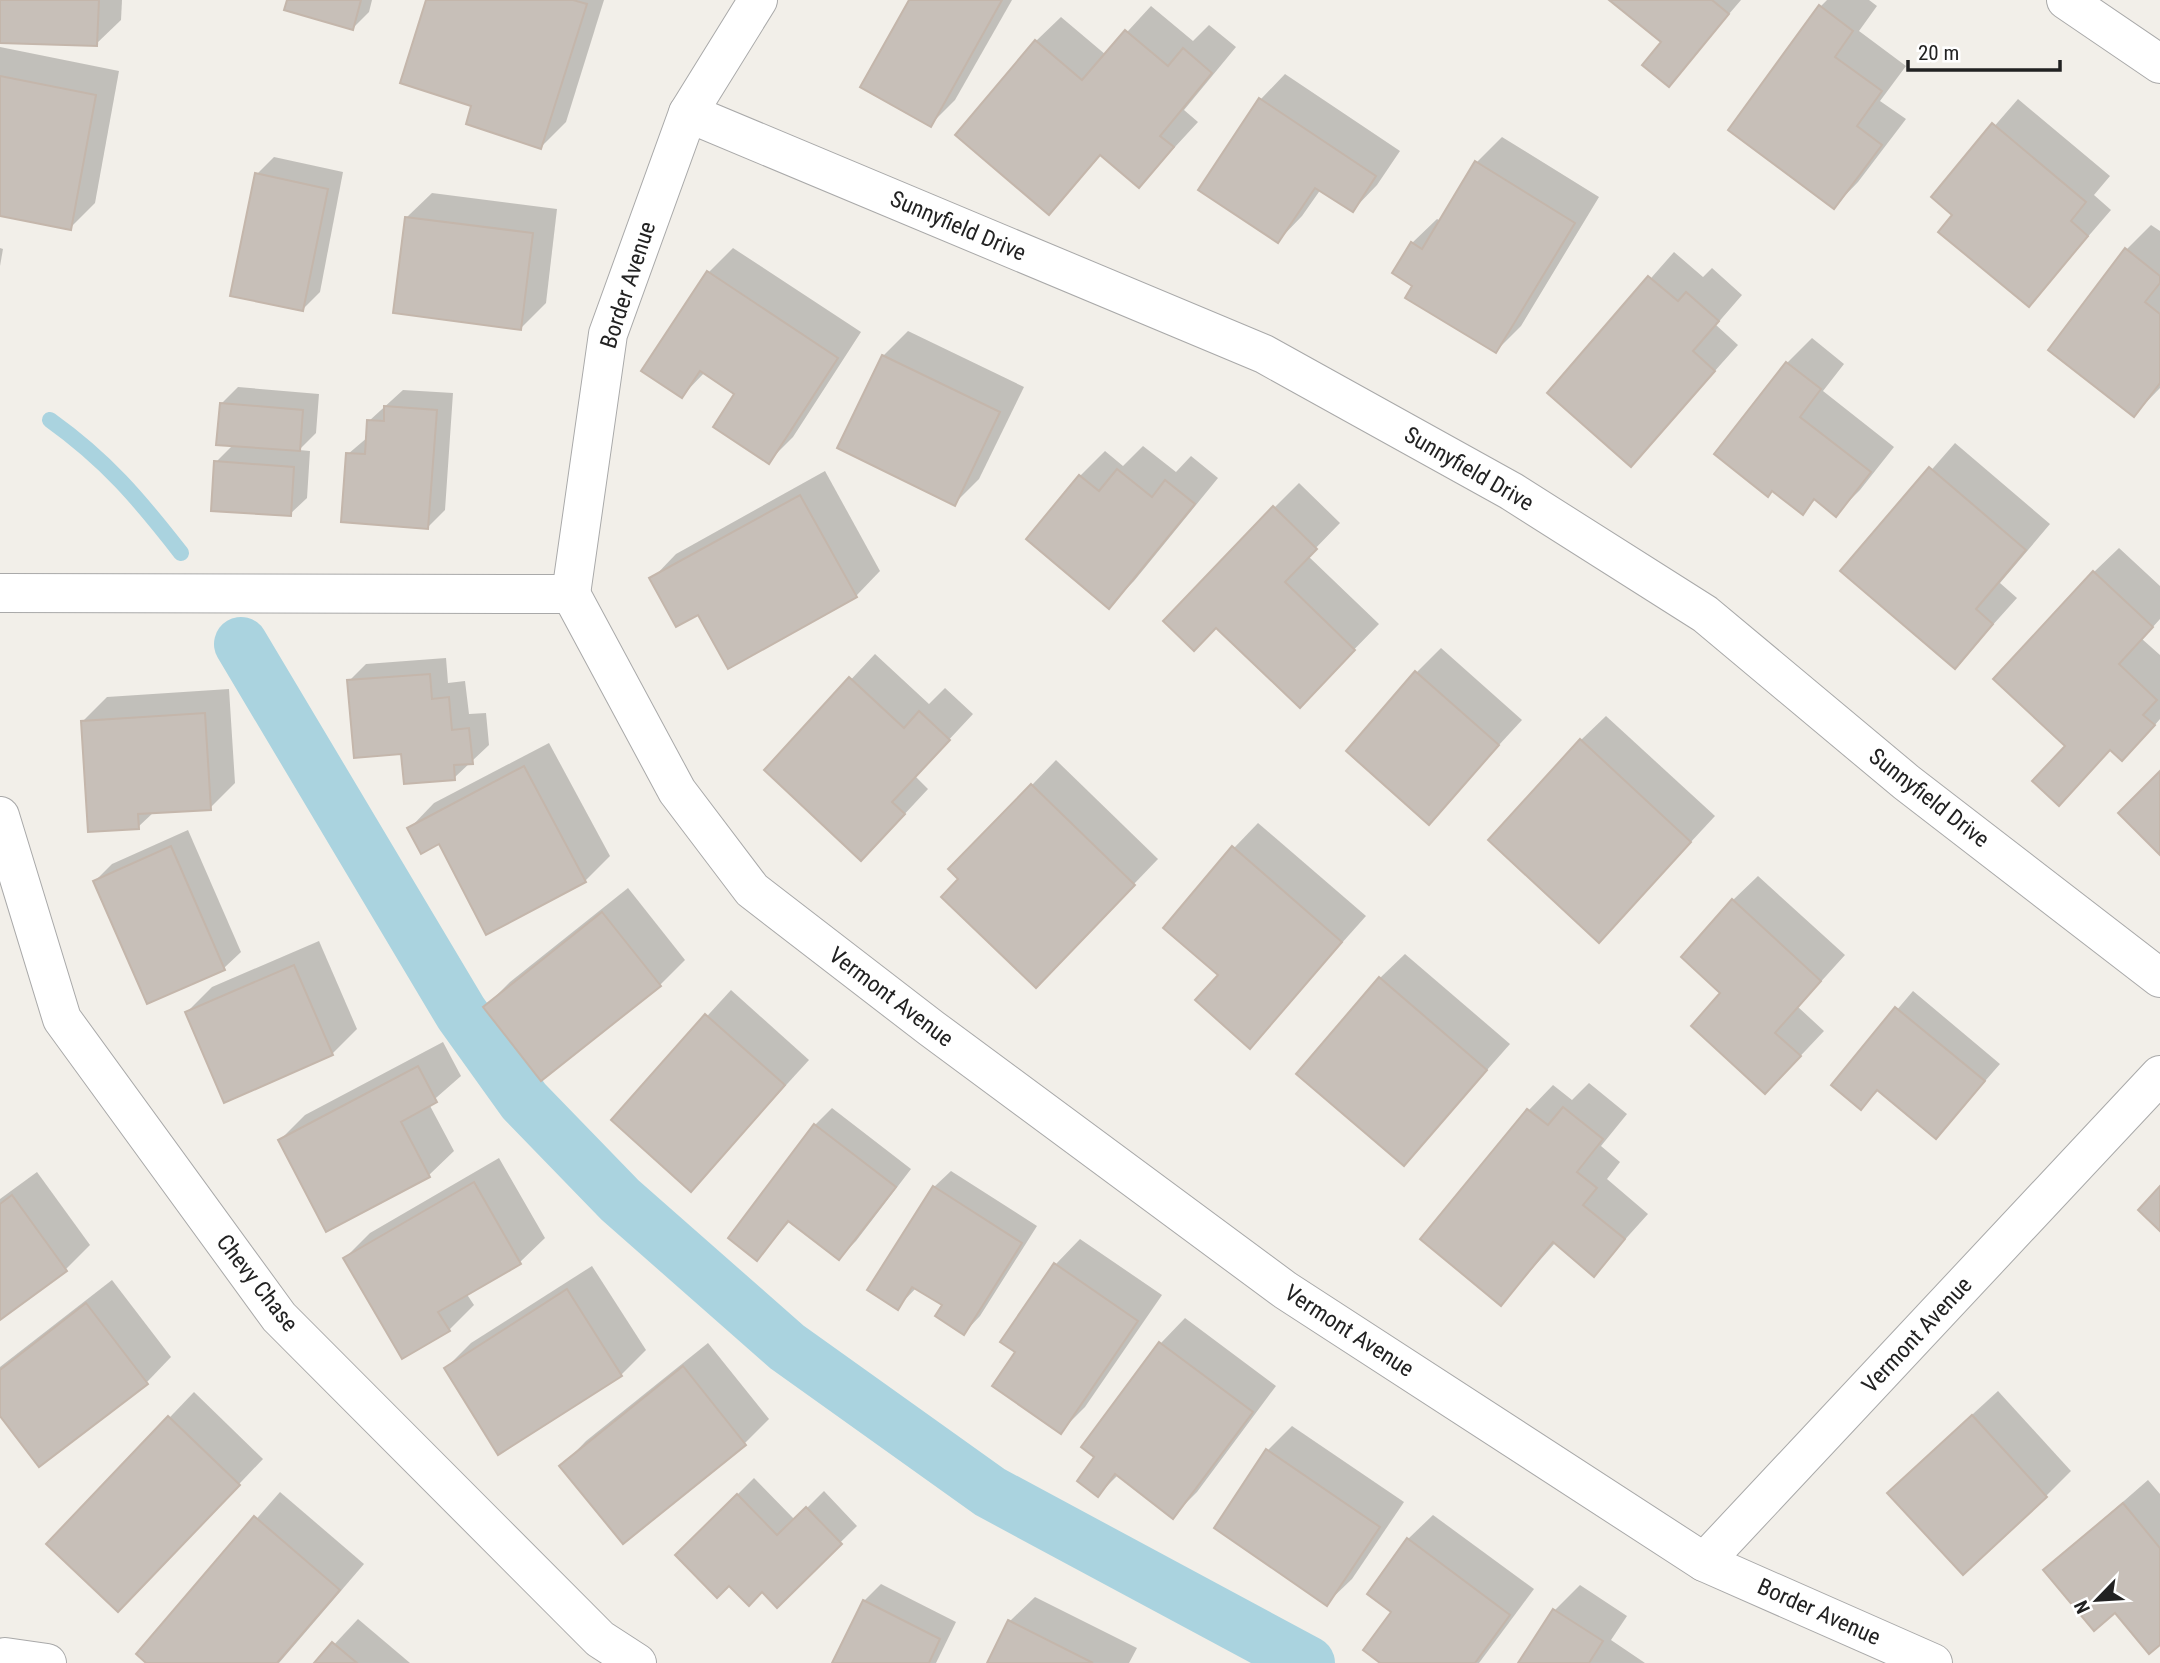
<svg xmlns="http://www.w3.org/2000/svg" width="2160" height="1663" font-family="'Roboto Condensed',sans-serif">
  <rect width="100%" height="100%" fill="#f2efe9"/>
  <!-- shadow -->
  <g fill="#0003">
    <polygon points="0,0 122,0 121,20 96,44 0,41"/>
    <polygon points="288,0 372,0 369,12 352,29"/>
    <polygon points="427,0 604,0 566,122 541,147 473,105"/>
    <polygon points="911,0 1012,0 955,100 930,125"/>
    <polygon points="1612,0 1741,0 1669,84 1663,42"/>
    <polygon points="1827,0 1869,0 1877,6 1859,31 1906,66 1880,101 1906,119 1858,182 1834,207 1820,7"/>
    <polygon points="1151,6 1193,41 1209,25 1236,47 1184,110 1198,122 1139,186 1102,154 1049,213 1036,41 1061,17 1106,55"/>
    <polygon points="0,47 119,71 95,203 70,228 0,215"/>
    <polygon points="1285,74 1400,151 1377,185 1353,210 1321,189 1302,216 1278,241 1200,189 1261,99"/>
    <polygon points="2018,99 2110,176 2094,195 2111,210 2029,305 1954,214 1933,197"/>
    <polygon points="1502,137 1599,197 1521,326 1496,351 1415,285 1412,243 1437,219 1441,221 1477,162"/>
    <polygon points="274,157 343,172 320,292 303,309 257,174"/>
    <polygon points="432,193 557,209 546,303 521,328 407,217"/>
    <polygon points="2151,225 2160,231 2160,388 2134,415 2127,249"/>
    <polygon points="0,248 3,249 0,266"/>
    <polygon points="733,248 861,332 793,437 768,462 737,394 705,372 682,396 708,273"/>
    <polygon points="1674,252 1703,277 1712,268 1742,295 1716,325 1738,345 1631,465 1550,393"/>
    <polygon points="908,331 1024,387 979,479 955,503 883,356"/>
    <polygon points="1812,338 1844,364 1823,391 1894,447 1860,490 1835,515 1816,499 1802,512 1787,363"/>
    <polygon points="238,387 319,394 316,433 299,450 310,451 307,498 290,514 216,462 233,445 221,404"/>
    <polygon points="403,390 453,393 445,510 428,527 348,454 368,437 369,421"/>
    <polygon points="1955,443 2050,524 2000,583 2017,598 1955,667 1843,571"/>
    <polygon points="1143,446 1176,472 1191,456 1218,478 1134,581 1109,606 1080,476 1105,451 1123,466"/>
    <polygon points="825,471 880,571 856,596 699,612 652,579 676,554"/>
    <polygon points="1299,483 1340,523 1308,556 1379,624 1299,706 1274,508"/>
    <polygon points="2119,548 2160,586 2160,619 2142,639 2160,655 2160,719 2147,734 2111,749 2083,779 2094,572"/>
    <polygon points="1441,648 1522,720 1428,822 1416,673"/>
    <polygon points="875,654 929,704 945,688 973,714 915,776 928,789 886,834 766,770"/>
    <polygon points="446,658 448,683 465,681 469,714 486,713 489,745 454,778 403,752 349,681 366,664"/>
    <polygon points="229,689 235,783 210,808 154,812 138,827 82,722 107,697"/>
    <polygon points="1606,716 1715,816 1599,941 1581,740"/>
    <polygon points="549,743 610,856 585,881 440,842 410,828 434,803"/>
    <polygon points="1056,760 1158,859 1060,961 961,879 1032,785"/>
    <polygon points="1258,823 1366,916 1250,1046 1220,975 1234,848"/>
    <polygon points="188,830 241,952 224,968 148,1001 95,881 112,864"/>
    <polygon points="1758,876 1845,955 1798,1007 1824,1031 1790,1067 1722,993 1733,900"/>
    <polygon points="628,888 685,960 660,985 541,1078 485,1007 510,982"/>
    <polygon points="319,941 357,1029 332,1054 187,1012 212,987"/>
    <polygon points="1405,954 1510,1044 1404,1164 1380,978"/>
    <polygon points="731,990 809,1060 691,1189 613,1119"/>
    <polygon points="1913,991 2000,1064 1936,1137 1879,1090 1861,1108 1833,1085"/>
    <polygon points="443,1042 461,1076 429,1104 454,1151 429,1175 280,1140 305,1115"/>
    <polygon points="1589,1083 1627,1114 1601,1146 1620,1162 1607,1179 1648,1214 1594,1274 1556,1242 1501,1304 1423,1239 1529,1110 1553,1085 1572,1100"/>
    <polygon points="832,1108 911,1169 856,1241 839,1258 791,1220 757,1259 730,1238 815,1125"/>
    <polygon points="499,1158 545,1238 520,1262 466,1293 474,1305 449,1330 345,1258 370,1233"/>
    <polygon points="951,1171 1037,1226 980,1316 964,1333 944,1305 917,1287 898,1307 934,1187"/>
    <polygon points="37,1172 90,1245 65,1270 0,1318 0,1199"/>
    <polygon points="1080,1239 1162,1295 1085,1407 1060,1432 1017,1352 1002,1342 1056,1264"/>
    <polygon points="592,1266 646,1350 621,1375 446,1368 471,1343"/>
    <polygon points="112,1280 171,1357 147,1382 40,1465 0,1413 0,1367"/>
    <polygon points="1185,1318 1276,1386 1197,1492 1173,1516 1118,1475 1098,1495 1096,1457 1083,1447 1161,1343"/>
    <polygon points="708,1343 769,1419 744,1444 562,1466 586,1441"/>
    <polygon points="1998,1391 2071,1471 2046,1496 1914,1468"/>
    <polygon points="194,1392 263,1459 143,1585 49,1544"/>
    <polygon points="1292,1426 1404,1502 1352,1579 1327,1603 1268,1450"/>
    <polygon points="754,1478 795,1520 824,1491 857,1526 777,1605 762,1590 729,1584 677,1555"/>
    <polygon points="2148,1480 2160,1494 2160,1643 2115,1610 2045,1570"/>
    <polygon points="280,1492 364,1564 279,1663 149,1663 138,1654"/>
    <polygon points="1433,1515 1534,1589 1479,1663 1383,1663 1408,1539"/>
    <polygon points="881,1584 956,1622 936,1663 834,1663 864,1601"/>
    <polygon points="1580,1585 1627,1616 1611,1640 1645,1663 1520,1663 1555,1610"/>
    <polygon points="1035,1597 1137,1648 1129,1663 989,1663 1010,1621"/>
    <polygon points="358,1619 410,1663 317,1663"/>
  </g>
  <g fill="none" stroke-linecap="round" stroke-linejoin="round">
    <!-- stream -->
    <path stroke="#aad3df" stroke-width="16" d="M50 420C106 460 139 499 181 553"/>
    <!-- canal -->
    <polyline stroke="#aad3df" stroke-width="54" points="241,644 461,1013 524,1101 620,1200 787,1347 990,1492 1308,1663"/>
  </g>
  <!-- building -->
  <g fill="#c7bfb8" stroke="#c4b6ab" stroke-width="2">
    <polygon points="0,0 99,0 97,46 0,43"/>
    <polygon points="287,0 361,0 353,30 284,10"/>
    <polygon points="426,0 573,0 587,4 541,149 466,124 471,106 400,83"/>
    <polygon points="909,0 1002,0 931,127 860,87"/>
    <polygon points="1609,0 1712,0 1729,14 1669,87 1642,65 1661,42"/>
    <polygon points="1819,5 1853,31 1835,57 1882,91 1857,126 1882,145 1834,209 1728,130"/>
    <polygon points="1125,30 1168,66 1183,48 1212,73 1160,136 1174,147 1139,188 1100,155 1049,215 955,135 1035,40 1082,80"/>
    <polygon points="0,76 96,95 71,230 0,216"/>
    <polygon points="1259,98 1376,176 1353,212 1315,188 1278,243 1198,190"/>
    <polygon points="1992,123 2086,202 2071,221 2088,236 2029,307 1938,232 1952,215 1931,197"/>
    <polygon points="1475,161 1575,223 1496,353 1405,298 1412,286 1392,273 1411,242 1422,249"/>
    <polygon points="255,173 328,189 303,311 230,296"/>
    <polygon points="405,217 533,233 521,330 393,313"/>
    <polygon points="2125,248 2160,276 2160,283 2145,302 2160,314 2160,383 2134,417 2048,350"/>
    <polygon points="707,271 838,358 769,464 713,427 734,394 700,371 682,398 641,371"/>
    <polygon points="1648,276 1678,301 1686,292 1719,321 1693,351 1715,371 1631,467 1547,393"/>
    <polygon points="882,355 1000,412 955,506 837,448"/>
    <polygon points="1786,362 1821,389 1800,417 1871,472 1836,517 1814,499 1803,515 1772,491 1768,497 1714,454"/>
    <polygon points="220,403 303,410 300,451 216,445"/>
    <polygon points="384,406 437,410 428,529 341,522 346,453 365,454 367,420 384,421"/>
    <polygon points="214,461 294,467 291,516 211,511"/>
    <polygon points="1929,467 2026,550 1976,609 1993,624 1955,669 1840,571"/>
    <polygon points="1117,469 1152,497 1165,480 1195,504 1109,609 1026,539 1079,475 1099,491"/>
    <polygon points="800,495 857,597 728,669 698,615 676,627 649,578"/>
    <polygon points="1273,506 1317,549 1285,582 1355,650 1300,708 1216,628 1194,651 1163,621"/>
    <polygon points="2093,571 2153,627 2119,664 2157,700 2143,715 2155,725 2122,761 2110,750 2059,806 2032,781 2065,746 1993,679"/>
    <polygon points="1415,671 1499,745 1429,825 1346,751"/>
    <polygon points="430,674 432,699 449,697 452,730 469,728 473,764 454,765 455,780 404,784 401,754 354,758 347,680"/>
    <polygon points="849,677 904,728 919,711 950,740 892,802 905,814 861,861 764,770"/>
    <polygon points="205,713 211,810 138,814 139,829 88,832 81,721"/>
    <polygon points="1580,739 1691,842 1599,943 1488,840"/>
    <polygon points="524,766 586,882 486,935 439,844 421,854 407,828"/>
    <polygon points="2160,771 2160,855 2118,813"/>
    <polygon points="1031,784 1135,885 1036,988 941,897 958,879 948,869"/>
    <polygon points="171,846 225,970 147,1004 93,881"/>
    <polygon points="1232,846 1342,942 1250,1049 1195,1000 1218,975 1163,928"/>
    <polygon points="1732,899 1821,981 1775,1033 1801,1056 1765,1094 1691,1026 1720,993 1681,957"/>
    <polygon points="602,912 661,986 541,1081 483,1007"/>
    <polygon points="294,965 333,1055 224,1103 185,1012"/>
    <polygon points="1379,977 1487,1070 1404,1166 1296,1074"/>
    <polygon points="1895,1007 1985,1081 1936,1139 1877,1090 1861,1110 1831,1085"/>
    <polygon points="705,1014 785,1085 691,1192 611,1120"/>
    <polygon points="418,1066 437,1102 401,1122 430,1177 326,1232 278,1140"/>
    <polygon points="1563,1107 1603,1139 1577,1172 1597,1188 1583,1205 1625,1239 1594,1277 1553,1242 1501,1306 1420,1239 1527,1109 1548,1125"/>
    <polygon points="814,1124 896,1187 839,1260 788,1221 757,1261 728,1238"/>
    <polygon points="474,1182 521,1264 438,1312 450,1331 402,1359 343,1258"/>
    <polygon points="933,1186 1022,1243 964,1335 935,1316 942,1305 912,1287 898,1310 867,1290"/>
    <polygon points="2160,1186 2160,1231 2138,1210"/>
    <polygon points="12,1195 67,1271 0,1320 0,1204"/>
    <polygon points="1054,1263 1138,1321 1061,1434 992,1386 1015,1352 1000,1342"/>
    <polygon points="567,1289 622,1376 498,1455 444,1368"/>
    <polygon points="86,1303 148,1384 39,1467 0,1416 0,1370"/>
    <polygon points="1159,1342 1253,1412 1173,1519 1115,1474 1098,1497 1077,1481 1094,1457 1081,1447"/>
    <polygon points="683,1366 746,1445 623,1544 559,1466"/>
    <polygon points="1972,1415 2047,1497 1963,1575 1887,1493"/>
    <polygon points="168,1416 240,1485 118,1612 46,1544"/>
    <polygon points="1266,1449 1380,1527 1327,1606 1214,1528"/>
    <polygon points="737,1494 777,1535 806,1507 842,1544 777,1608 762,1592 749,1606 729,1586 717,1598 675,1555"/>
    <polygon points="2123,1503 2160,1548 2160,1645 2149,1654 2115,1613 2094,1631 2043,1570"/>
    <polygon points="254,1516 340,1590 277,1663 146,1663 136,1654"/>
    <polygon points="1407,1538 1510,1615 1475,1663 1380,1663 1363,1650 1391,1612 1367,1594"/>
    <polygon points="863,1600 940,1639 929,1663 832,1663"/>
    <polygon points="1553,1609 1603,1641 1589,1663 1518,1663"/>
    <polygon points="1008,1620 1093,1663 987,1663"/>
    <polygon points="332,1642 357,1663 314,1663"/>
  </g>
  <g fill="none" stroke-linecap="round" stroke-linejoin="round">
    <!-- minor casing -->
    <g stroke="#a9a9a9" stroke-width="40">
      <g id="minor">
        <polyline points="2066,0 2160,64"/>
        <polyline points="688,113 1264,354 1511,491 1705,614 1906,782 2160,978"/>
        <polyline points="0,593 571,594"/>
        <polyline points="571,594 677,791 752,890 931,1028 1285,1290 1704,1562 1933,1663"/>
        <polyline points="571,594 608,334 688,113 758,0"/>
        <polyline points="0,816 62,1019 279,1317 600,1639 637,1663"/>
        <polyline points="1704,1562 2160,1075"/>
        <polyline points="0,1660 5,1657 47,1663"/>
      </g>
    </g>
    <!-- minor -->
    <use href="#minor" stroke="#fff" stroke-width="38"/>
  </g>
  <g text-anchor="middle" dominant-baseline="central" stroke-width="5" stroke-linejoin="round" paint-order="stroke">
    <!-- street labels -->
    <g font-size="23" fill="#222" stroke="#fff">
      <text transform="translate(958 226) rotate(23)">Sunnyfield Drive</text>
      <text transform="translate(628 285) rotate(-72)">Border Avenue</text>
      <text transform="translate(1469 469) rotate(30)">Sunnyfield Drive</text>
      <text transform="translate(1929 798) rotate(38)">Sunnyfield Drive</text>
      <text transform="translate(891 997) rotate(37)">Vermont Avenue</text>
      <text transform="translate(257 1283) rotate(52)">Chevy Chase</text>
      <text transform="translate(1349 1331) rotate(33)">Vermont Avenue</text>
      <text transform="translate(1917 1335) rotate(-47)">Vermont Avenue</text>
      <text transform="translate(1819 1612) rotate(24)">Border Avenue</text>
    </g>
  </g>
  <!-- north arrow -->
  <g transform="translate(2097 1600) rotate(245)" stroke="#ffffff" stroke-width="5" paint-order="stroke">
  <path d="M0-5L12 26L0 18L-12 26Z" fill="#222222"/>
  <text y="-10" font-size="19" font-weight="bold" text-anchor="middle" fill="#222222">N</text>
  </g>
  <!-- scale -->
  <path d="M1908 60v10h152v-10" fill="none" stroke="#222222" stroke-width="3.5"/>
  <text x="1918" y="60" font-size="21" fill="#222222" stroke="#ffffff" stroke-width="5" paint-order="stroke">20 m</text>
</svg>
